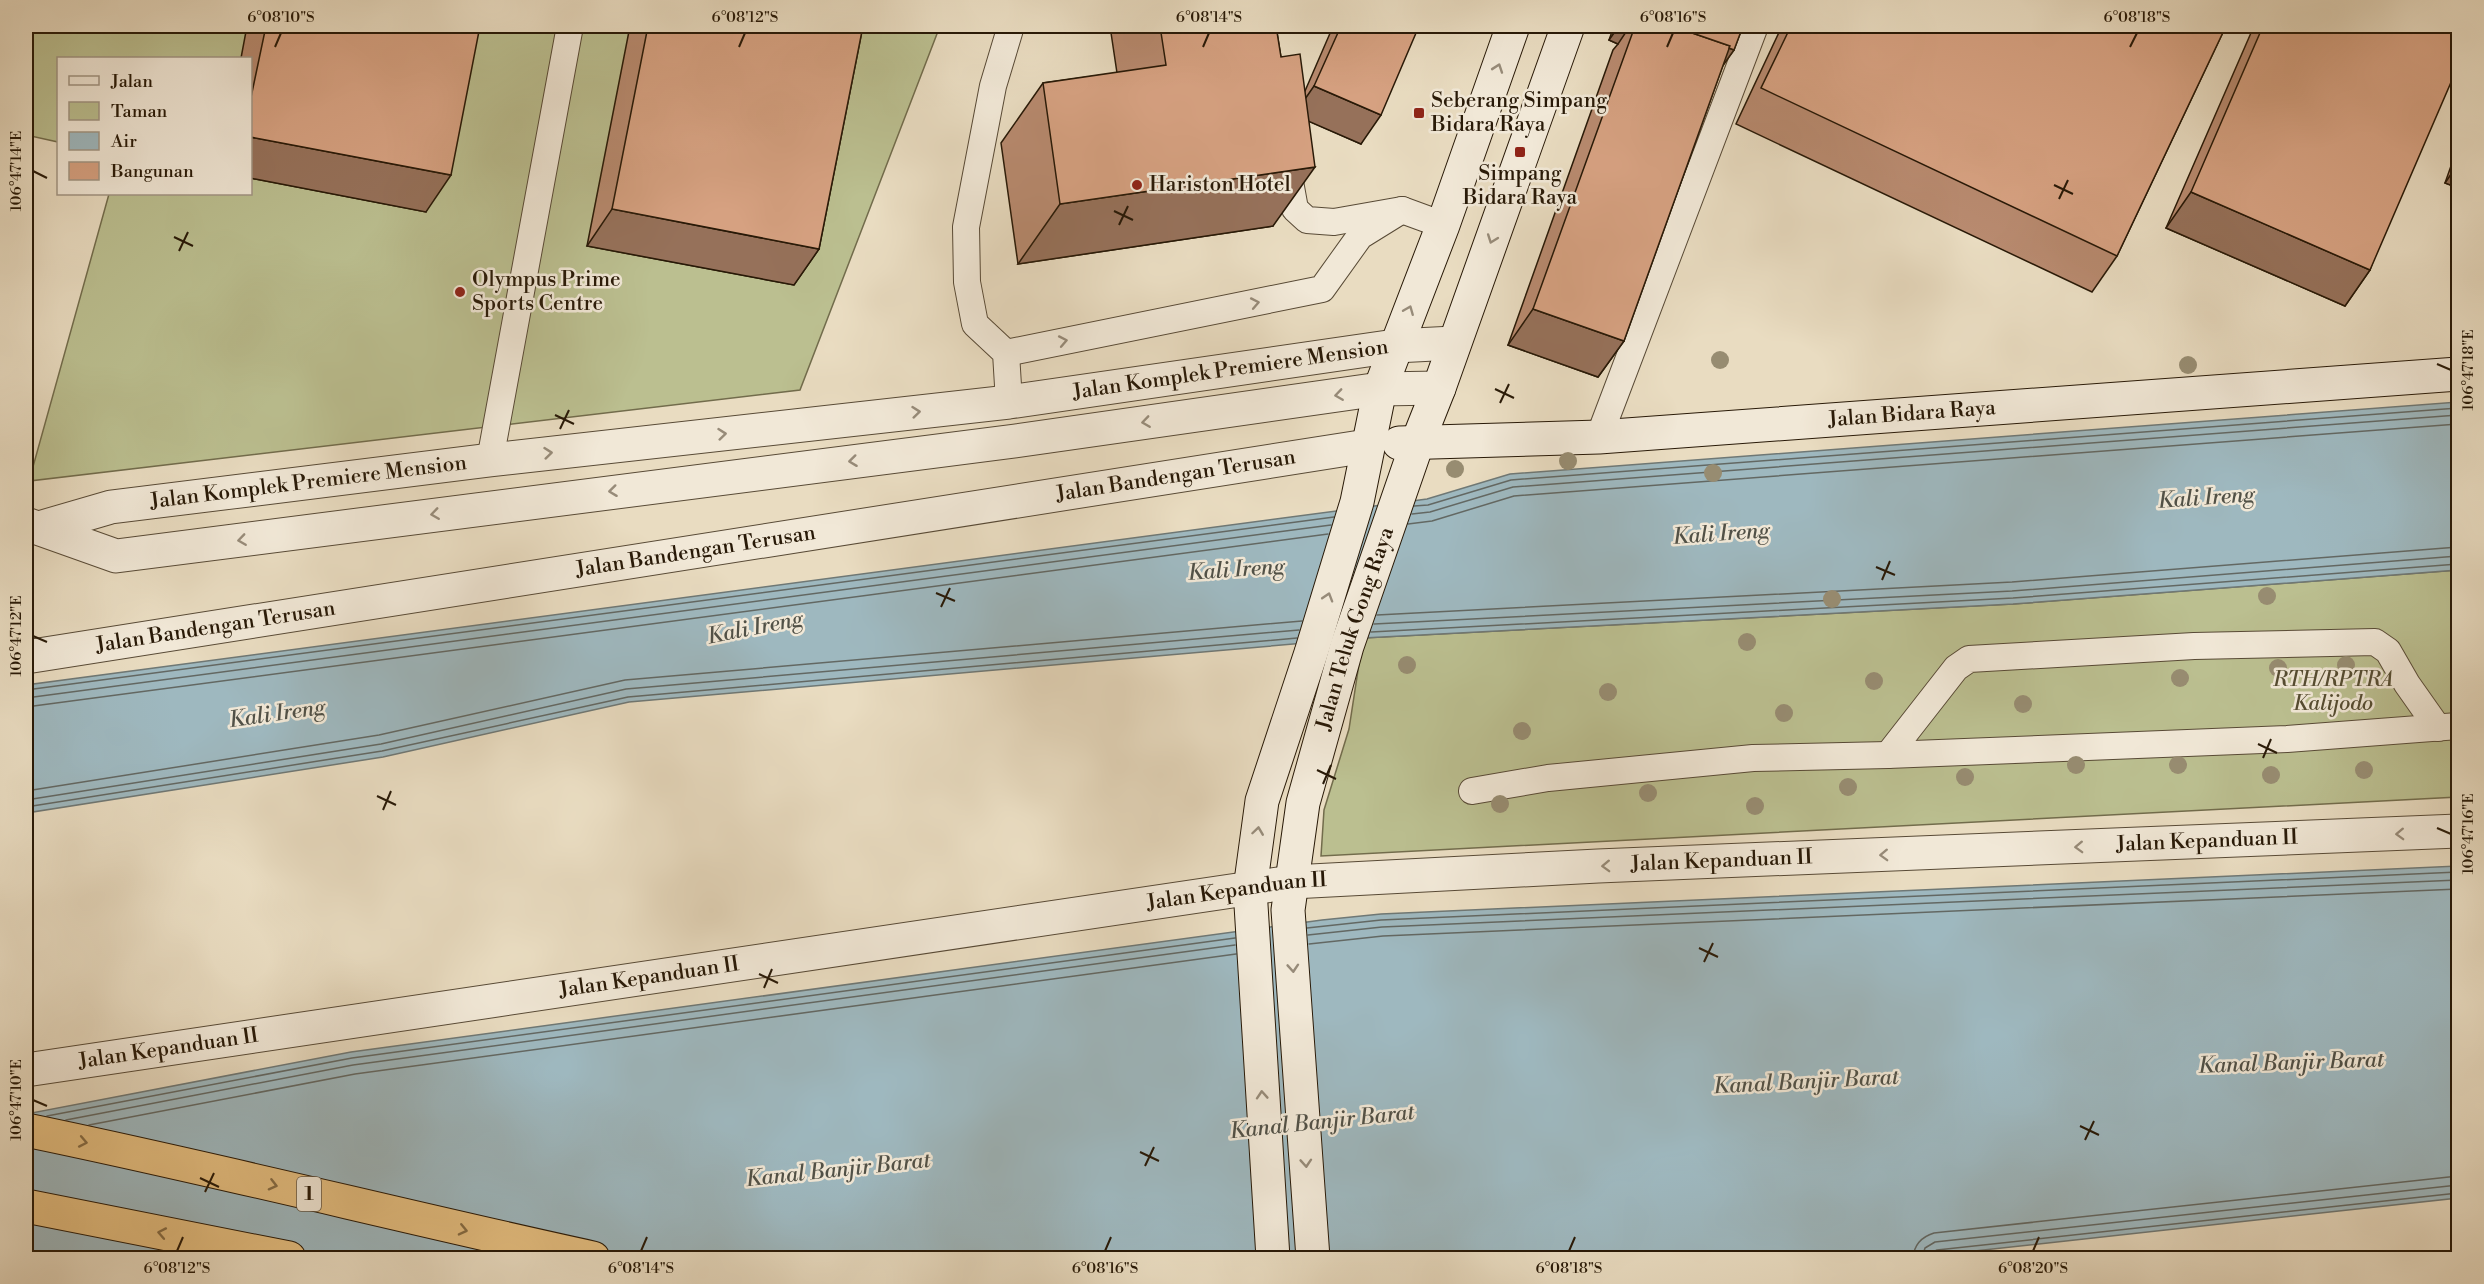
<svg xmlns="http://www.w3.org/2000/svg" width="2484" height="1284" font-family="'Libre Bodoni',serif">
  <rect width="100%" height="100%" fill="#e9dcc1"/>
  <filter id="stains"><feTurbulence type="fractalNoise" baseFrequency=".00333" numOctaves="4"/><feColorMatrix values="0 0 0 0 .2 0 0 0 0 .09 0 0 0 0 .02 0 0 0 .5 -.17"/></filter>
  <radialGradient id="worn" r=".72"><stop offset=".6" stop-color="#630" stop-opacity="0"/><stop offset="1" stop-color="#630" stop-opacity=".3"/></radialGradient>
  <!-- green -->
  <g fill="#bbbf90" stroke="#726c4c" stroke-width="1.5">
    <polygon points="30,26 940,26 800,390 29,481 109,194 250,194 250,58 58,58 58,142 26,135 26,39"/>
    <polygon points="2458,570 2458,797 1321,856 1324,810 1349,729 1363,638 2013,604"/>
  </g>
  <!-- water -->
  <g fill="#9eb8bf" stroke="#6f7875" stroke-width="1.5">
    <polygon points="2458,402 2458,570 2013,604 1363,638 629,702 383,757 26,813 26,685 1427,499 1510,474"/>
    <polygon points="2458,866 2458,1198 1910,1258 26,1258 26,1114 351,1052 1322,920 1381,914"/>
  </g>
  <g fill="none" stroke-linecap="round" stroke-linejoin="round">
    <!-- shore -->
    <g stroke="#636863" stroke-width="1.5">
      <polyline points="1414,506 1428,505 1511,480 2458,408"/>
      <polyline points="1412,514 1430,512 1513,487 2458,415"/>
      <polyline points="1408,524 1432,521 1514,496 2458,424"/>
      <polyline points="1377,615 2012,582 2458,547"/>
      <polyline points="1374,624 2012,591 2458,556"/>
      <polyline points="1371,632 2013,598 2458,564"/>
      <polyline points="26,690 1334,517"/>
      <polyline points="26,698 1331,525"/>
      <polyline points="26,707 1328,534"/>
      <polyline points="26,791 379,735 625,680 1302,621"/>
      <polyline points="26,800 381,744 626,689 1299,630"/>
      <polyline points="26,807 382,751 628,697 1297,638"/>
      <polyline points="1307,928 1381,920 2458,872"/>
      <polyline points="1308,935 1382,927 2458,880"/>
      <polyline points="1309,944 1383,936 2458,889"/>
      <polyline points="47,1116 352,1058 1235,938"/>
      <polyline points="66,1120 353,1065 1235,945"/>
      <polyline points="89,1125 355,1074 1236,954"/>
      <path d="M1913 1258C1914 1245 1921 1237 1934 1233L2458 1176"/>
      <polyline points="1922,1258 1925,1248 1935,1242 2458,1185"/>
      <polyline points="1930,1258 1931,1253 1937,1250 2458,1193"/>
    </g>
    <!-- lane casing -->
    <g stroke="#584a36" stroke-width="28">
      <g id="lane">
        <polyline points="1287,165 1295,209 1307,220 1334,222 1402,210 1443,225"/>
        <polyline points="1006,353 1322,289 1360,236 1402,210"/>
        <polyline points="1009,402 1006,353 975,324 967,282 966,227 993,86 1011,26"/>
        <polyline points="1599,437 1755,26"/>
        <polyline points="490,460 570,26"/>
        <polyline points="1888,755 1956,668 1969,659 2194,646 2375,642 2388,651 2407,684 2438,728"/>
        <polyline points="1472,791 1548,778 1753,758 1888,755 2287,739 2458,726"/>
      </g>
    </g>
    <!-- street casing -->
    <g stroke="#584a36" stroke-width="35">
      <g id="street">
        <polyline points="26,524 116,556 1015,441 1380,389 1439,388"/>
        <path id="s1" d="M39 528 111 507 490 460 1009 402 1395 346 1454 343"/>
        <path id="s2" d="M26 657 1367 446"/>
        <path id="s3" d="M26 1070 1292 882 1598 866 2458 831"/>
      </g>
    </g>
    <!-- secondary casing -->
    <g stroke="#281907" stroke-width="35">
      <g id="secondary">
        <path id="s4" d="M1399 443 1599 437 2458 374"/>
        <polyline points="1273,1258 1250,889 1262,801 1311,653 1357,502 1380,389 1443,225 1513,26"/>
        <path id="s5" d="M1313 1258 1288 910 1303 803 1347 646 1418 441 1439 388 1568 26"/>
      </g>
    </g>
    <!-- highway casing -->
    <g stroke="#281907" stroke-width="35">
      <g id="highway">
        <path d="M26 1130C216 1169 404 1217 593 1258"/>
        <polyline points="26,1206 289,1258"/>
      </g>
    </g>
    <!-- lane -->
    <use href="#lane" stroke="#f1e8d7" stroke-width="26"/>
    <!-- street -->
    <use href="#street" stroke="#f1e8d7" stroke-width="33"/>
    <!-- secondary -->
    <use href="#secondary" stroke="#f1e8d7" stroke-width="33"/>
    <!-- highway -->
    <use href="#highway" stroke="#e4be80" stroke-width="33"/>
  </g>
  <!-- trees -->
  <g fill="#978c71">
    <circle cx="1720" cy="360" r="9"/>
    <circle cx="2188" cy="365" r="9"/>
    <circle cx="1568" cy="461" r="9"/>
    <circle cx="1455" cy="469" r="9"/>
    <circle cx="1713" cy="473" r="9"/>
    <circle cx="2267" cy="596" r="9"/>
    <circle cx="1832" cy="599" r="9"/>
    <circle cx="1747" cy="642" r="9"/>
    <circle cx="1407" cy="665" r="9"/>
    <circle cx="2346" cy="665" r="9"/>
    <circle cx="2278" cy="668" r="9"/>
    <circle cx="2180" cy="678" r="9"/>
    <circle cx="1874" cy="681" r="9"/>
    <circle cx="1608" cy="692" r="9"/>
    <circle cx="2023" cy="704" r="9"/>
    <circle cx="1784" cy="713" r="9"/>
    <circle cx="1522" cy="731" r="9"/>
    <circle cx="2076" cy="765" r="9"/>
    <circle cx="2178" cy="765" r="9"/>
    <circle cx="2364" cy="770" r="9"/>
    <circle cx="2271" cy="775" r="9"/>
    <circle cx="1965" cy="777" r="9"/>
    <circle cx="1848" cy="787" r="9"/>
    <circle cx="1648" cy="793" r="9"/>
    <circle cx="1500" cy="804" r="9"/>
    <circle cx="1755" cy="806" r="9"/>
  </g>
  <!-- wall -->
  <g fill="#b88a6f" stroke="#281907" stroke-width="1.5">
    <polygon points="247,26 480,26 426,212 250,178 250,58 241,58"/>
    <polygon points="630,26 863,26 819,249 794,285 587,246"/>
    <polygon points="1110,26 1276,26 1281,57 1305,91 1331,31 1318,26 1419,26 1361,144 1309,121 1273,226 1018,264 1001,143 1043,83 1117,73"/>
    <polygon points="1614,26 1743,26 1734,50 1723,65 1624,341 1598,377 1508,345 1613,50 1618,44 1609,40"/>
    <polygon points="1782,26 2226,26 2117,256 2092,292 1736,124"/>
    <polygon points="2254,26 2458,26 2370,270 2345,306 2166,228"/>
    <polygon points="2458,146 2458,188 2445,183"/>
  </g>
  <!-- shaded-wall -->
  <g fill="#96715a" stroke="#281907" stroke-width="1.5">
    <polygon points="1619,26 1630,26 1618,44 1609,40"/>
    <polygon points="1668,26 1734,50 1714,78"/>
    <polygon points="1314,86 1381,115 1361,144 1294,115"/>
    <polygon points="250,137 451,175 426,212 250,178"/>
    <polygon points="2458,164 2458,188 2445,183"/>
    <polygon points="1315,167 1273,226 1018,264 1060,204"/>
    <polygon points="2191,192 2370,270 2345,306 2166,228"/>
    <polygon points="612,209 819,249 794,285 587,246"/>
    <polygon points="1533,309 1624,341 1598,377 1508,345"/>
  </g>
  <!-- building -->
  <g fill="#d6a181" stroke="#281907" stroke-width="1.5">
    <polygon points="266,26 480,26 451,175 250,137 250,102"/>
    <polygon points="648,26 863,26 819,249 612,209"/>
    <polygon points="1160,26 1276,26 1281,57 1300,54 1315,167 1060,204 1043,83 1166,65"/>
    <polygon points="1341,26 1419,26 1381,115 1314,86"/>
    <polygon points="1635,26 1672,26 1730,46 1624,341 1533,309"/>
    <polygon points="1672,26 1743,26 1734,50 1729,48 1730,46"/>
    <polygon points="1791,26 2226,26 2117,256 1761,88"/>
    <polygon points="2263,26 2458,26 2458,66 2370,270 2191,192"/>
  </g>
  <!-- one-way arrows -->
  <defs><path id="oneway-chevron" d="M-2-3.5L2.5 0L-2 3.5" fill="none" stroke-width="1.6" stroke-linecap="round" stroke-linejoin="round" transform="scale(1.5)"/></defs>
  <g stroke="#978b79">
    <use href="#oneway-chevron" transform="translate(1498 68) rotate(-71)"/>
    <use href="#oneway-chevron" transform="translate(1492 239) rotate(110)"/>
    <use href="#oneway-chevron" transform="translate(1255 303) rotate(-11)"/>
    <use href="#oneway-chevron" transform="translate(1409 310) rotate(-68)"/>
    <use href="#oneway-chevron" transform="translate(1063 341) rotate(-11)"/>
    <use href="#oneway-chevron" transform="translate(1339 395) rotate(172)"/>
    <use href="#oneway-chevron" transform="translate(916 412) rotate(-6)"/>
    <use href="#oneway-chevron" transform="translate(1146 422) rotate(172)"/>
    <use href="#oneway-chevron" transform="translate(722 434) rotate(-6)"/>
    <use href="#oneway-chevron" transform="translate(548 453) rotate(-6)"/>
    <use href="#oneway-chevron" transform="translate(853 461) rotate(173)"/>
    <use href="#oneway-chevron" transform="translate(613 491) rotate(173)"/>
    <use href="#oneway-chevron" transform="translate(435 514) rotate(172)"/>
    <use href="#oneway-chevron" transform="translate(242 540) rotate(172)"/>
    <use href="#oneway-chevron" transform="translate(1328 597) rotate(-73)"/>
    <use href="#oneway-chevron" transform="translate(1258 831) rotate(-82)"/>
    <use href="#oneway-chevron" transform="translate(2400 834) rotate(178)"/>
    <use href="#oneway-chevron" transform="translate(2079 847) rotate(178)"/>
    <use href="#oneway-chevron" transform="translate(1884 855) rotate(178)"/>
    <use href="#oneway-chevron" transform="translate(1606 866) rotate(178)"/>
    <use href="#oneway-chevron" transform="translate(1293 968) rotate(86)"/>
    <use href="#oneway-chevron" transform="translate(1262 1095) rotate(-94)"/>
    <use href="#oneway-chevron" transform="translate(1306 1163) rotate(86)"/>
  </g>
  <g stroke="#866c44">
    <use href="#oneway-chevron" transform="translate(83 1142) rotate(11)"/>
    <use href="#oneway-chevron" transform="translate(273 1185) rotate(14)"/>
    <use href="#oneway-chevron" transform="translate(463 1230) rotate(13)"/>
    <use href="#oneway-chevron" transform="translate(162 1233) rotate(-169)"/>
  </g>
  <!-- ticks -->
  <path fill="none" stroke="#281907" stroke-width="2" d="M275 47 281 33M739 47 745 33M1203 47 1209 33M1667 47 1673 33M2130 47 2137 33M33 171 47 178M2054 185 2073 194M2059 199 2068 180M1114 211 1133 220M1119 225 1128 206M174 237 193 246M179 251 188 232M2437 364 2451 370M1495 389 1514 398M1500 403 1509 384M555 415 574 424M560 429 569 410M1876 567 1895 575M1882 580 1890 561M936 593 955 601M941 607 950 588M33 636 47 642M2258 744 2277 753M2263 758 2271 739M1317 770 1336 779M1323 784 1331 765M377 796 396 805M383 810 391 791M2437 828 2451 834M1699 948 1718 957M1704 962 1713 943M759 974 778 983M764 988 772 969M33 1100 47 1106M2080 1126 2099 1135M2085 1140 2094 1121M1140 1152 1159 1161M1145 1166 1154 1147M200 1178 219 1187M205 1192 214 1173M177 1251 183 1237M641 1251 647 1237M1105 1251 1111 1237M1569 1251 1575 1237M2033 1251 2039 1237"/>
  <!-- markers -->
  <g fill="#8f2418" stroke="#f1e8d7" stroke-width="2">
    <rect x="1413" y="107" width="12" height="12" rx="3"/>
    <rect x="1514" y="146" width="12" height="12" rx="3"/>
    <circle cx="1137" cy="185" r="6"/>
    <circle cx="460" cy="292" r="6"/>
  </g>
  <g text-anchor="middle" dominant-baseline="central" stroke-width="5" stroke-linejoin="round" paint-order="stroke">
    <!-- shield labels -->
    <rect fill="#f1e8d7" stroke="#645745" stroke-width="1.5" x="297" y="1177" width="24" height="34" rx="4.5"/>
    <g font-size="20" font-weight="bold" fill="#281907">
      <text x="309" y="1194">1</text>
    </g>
    <!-- poi labels -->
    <g font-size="21" fill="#281907" stroke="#f1e8d7" text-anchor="start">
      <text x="1431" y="101">Seberang Simpang<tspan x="1431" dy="24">Bidara Raya</tspan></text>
      <text x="1520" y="174" text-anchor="middle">Simpang<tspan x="1520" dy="24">Bidara Raya</tspan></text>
      <text x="1149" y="185">Hariston Hotel</text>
      <text x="472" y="280">Olympus Prime<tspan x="472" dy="24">Sports Centre</tspan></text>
    </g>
    <!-- street labels -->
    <g font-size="21" fill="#281907" stroke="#f1e8d7">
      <text stroke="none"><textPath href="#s1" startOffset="1203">Jalan Komplek Premiere Mension</textPath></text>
      <text stroke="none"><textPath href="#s4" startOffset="514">Jalan Bidara Raya</textPath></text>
      <text stroke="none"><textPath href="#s2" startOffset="1164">Jalan Bandengan Terusan</textPath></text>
      <text stroke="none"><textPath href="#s1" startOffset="274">Jalan Komplek Premiere Mension</textPath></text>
      <text stroke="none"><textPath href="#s2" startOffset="678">Jalan Bandengan Terusan</textPath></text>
      <text stroke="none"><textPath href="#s2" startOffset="192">Jalan Bandengan Terusan</textPath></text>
      <text stroke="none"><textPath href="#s5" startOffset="639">Jalan Teluk Gong Raya</textPath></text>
      <text stroke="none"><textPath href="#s3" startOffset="2196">Jalan Kepanduan II</textPath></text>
      <text stroke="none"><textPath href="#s3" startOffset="1710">Jalan Kepanduan II</textPath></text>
      <text stroke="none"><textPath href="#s3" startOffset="1224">Jalan Kepanduan II</textPath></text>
      <text stroke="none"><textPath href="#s3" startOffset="630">Jalan Kepanduan II</textPath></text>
      <text stroke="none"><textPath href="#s3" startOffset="144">Jalan Kepanduan II</textPath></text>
    </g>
    <!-- park labels -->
    <g font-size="21" font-style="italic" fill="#544b30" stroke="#f1e8d7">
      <text x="2333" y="680">RTH/RPTRA<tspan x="2333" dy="24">Kalijodo</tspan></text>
    </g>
    <!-- water labels -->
    <g font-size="22" font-style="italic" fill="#515147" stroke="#f1e8d7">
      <text transform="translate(2206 498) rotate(-4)">Kali Ireng</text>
      <text transform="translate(1721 534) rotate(-4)">Kali Ireng</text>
      <text transform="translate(1236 570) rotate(-4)">Kali Ireng</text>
      <text transform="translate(755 628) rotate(-11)">Kali Ireng</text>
      <text transform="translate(277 714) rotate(-8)">Kali Ireng</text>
      <text transform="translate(2291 1063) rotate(-2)">Kanal Banjir Barat</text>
      <text transform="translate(1806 1082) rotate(-3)">Kanal Banjir Barat</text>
      <text transform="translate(1322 1122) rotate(-6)">Kanal Banjir Barat</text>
      <text transform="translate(838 1170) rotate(-6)">Kanal Banjir Barat</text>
    </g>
  </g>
  <!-- margin -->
  <rect width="2484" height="1284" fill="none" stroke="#e9dcc1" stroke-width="66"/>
  <!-- legend -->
  <rect x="57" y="57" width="195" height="138" fill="#f1e8d7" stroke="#a19584" stroke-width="1.5"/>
  <rect x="69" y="76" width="30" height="9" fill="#f1e8d7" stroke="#a19584" stroke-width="1.5"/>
  <text x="111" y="87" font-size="18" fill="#281907">Jalan</text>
  <rect x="69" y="102" width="30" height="18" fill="#bbbf90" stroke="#a19584" stroke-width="1.5"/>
  <text x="111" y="117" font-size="18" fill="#281907">Taman</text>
  <rect x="69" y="132" width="30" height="18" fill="#9eb8bf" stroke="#a19584" stroke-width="1.5"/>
  <text x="111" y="147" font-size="18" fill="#281907">Air</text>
  <rect x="69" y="162" width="30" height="18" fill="#d6a181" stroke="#a19584" stroke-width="1.5"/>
  <text x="111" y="177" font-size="18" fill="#281907">Bangunan</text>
  <rect x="33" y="33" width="2418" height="1218" fill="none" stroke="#281907" stroke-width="2"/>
  <g font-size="15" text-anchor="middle" fill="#281907">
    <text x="281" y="22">6°08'10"S</text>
    <text x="745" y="22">6°08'12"S</text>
    <text x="1209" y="22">6°08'14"S</text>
    <text x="1673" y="22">6°08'16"S</text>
    <text x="2137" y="22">6°08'18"S</text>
    <text transform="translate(16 171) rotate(-90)" y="5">106°47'14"E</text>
    <text transform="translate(2468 370) rotate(-90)" y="5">106°47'18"E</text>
    <text transform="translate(16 636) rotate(-90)" y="5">106°47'12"E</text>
    <text transform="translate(2468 834) rotate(-90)" y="5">106°47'16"E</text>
    <text transform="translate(16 1100) rotate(-90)" y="5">106°47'10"E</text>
    <text x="177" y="1273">6°08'12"S</text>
    <text x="641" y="1273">6°08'14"S</text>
    <text x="1105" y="1273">6°08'16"S</text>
    <text x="1569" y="1273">6°08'18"S</text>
    <text x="2033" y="1273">6°08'20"S</text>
  </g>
  <rect width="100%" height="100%" filter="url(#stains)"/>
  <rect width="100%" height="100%" fill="url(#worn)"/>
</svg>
